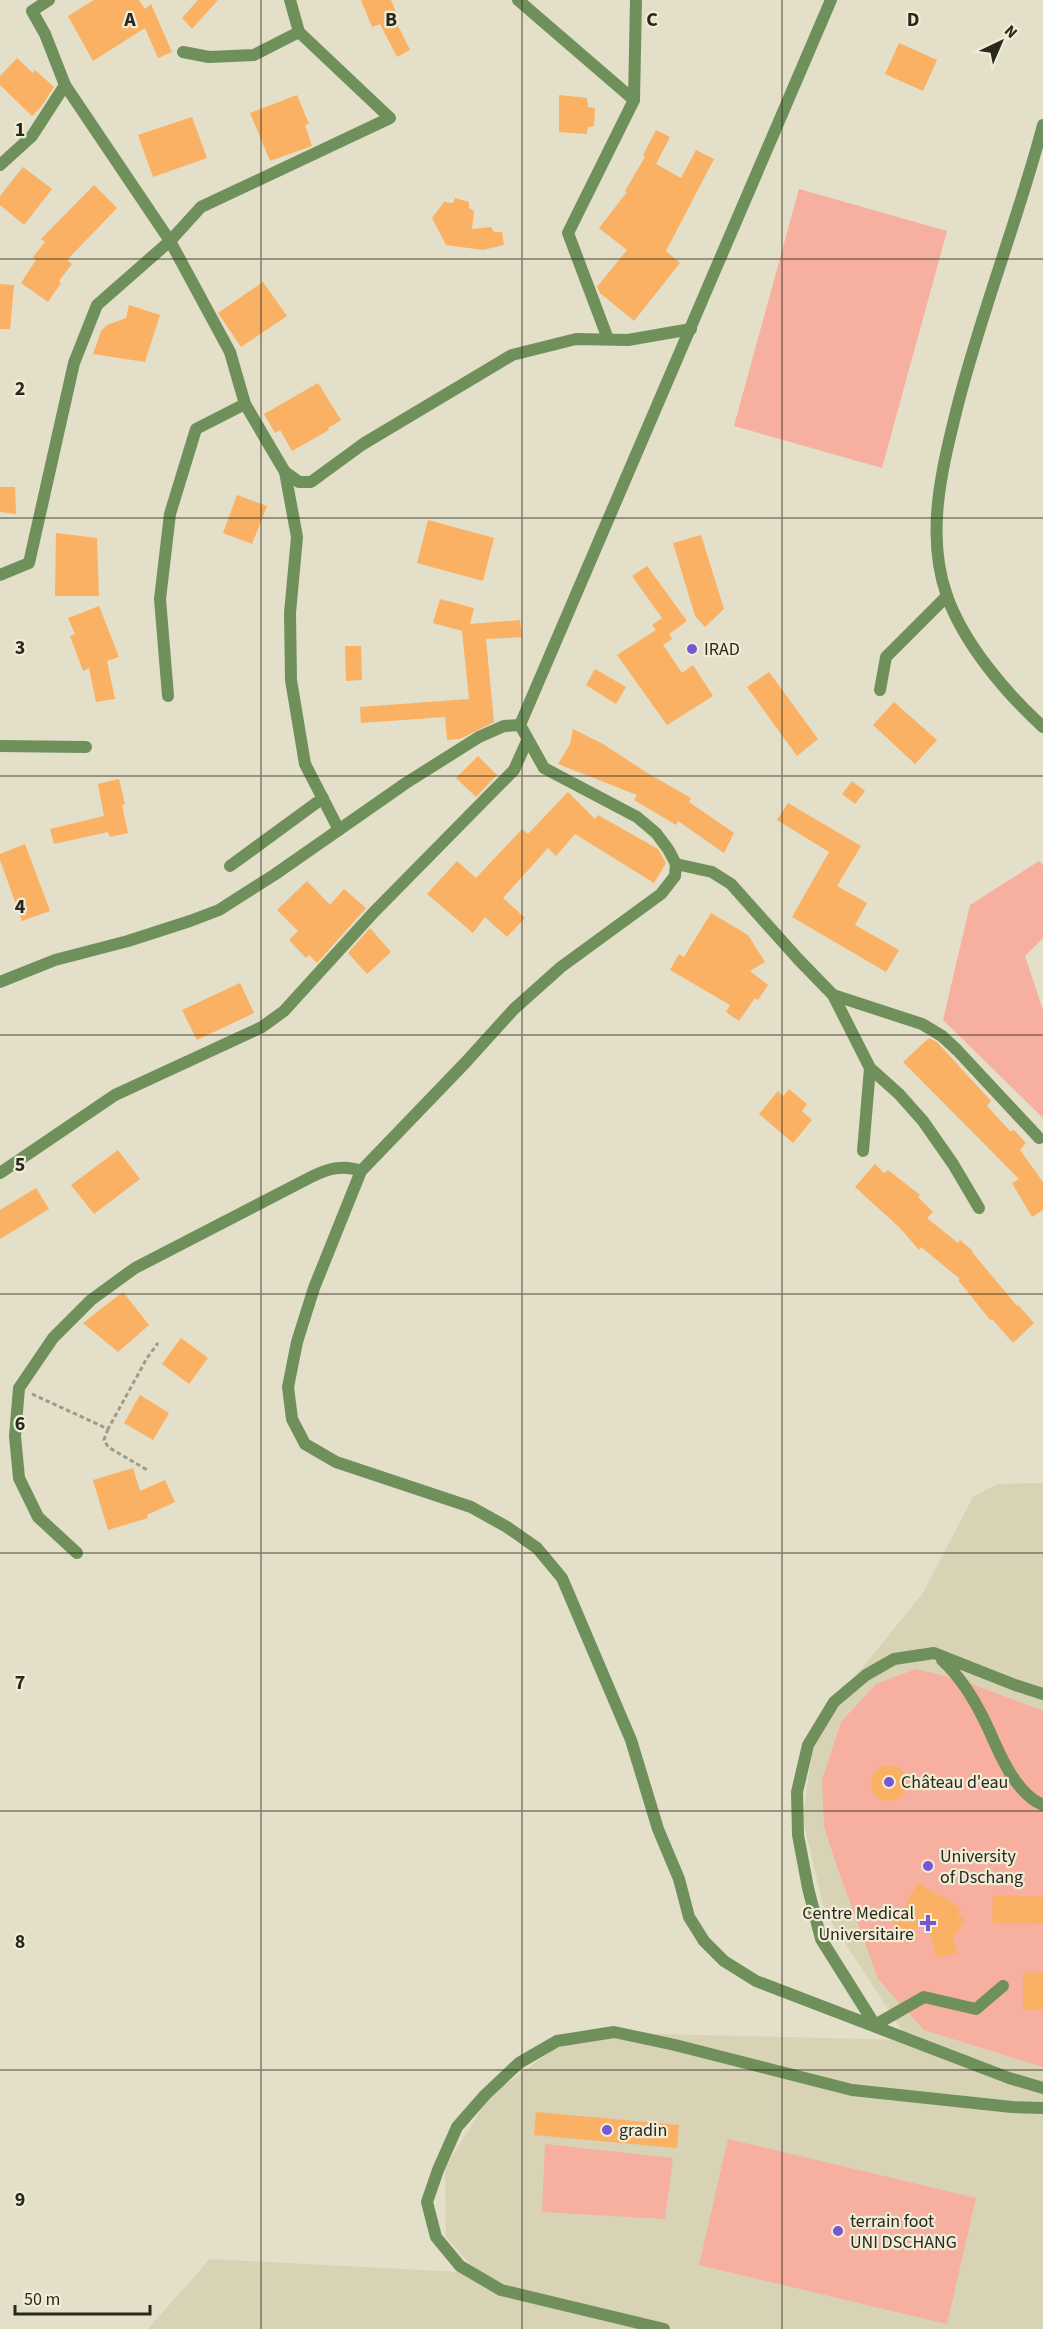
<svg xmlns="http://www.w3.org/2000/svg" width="1043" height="2329" font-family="'Source Sans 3',sans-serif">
  <rect width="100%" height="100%" fill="#e3dfc8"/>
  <!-- built -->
  <polygon fill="#d8d3b5" points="1043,1483 1043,2329 148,2329 210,2259 478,2273 446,2237 445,2168 490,2096 561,2044 617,2033 908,2040 825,1912 803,1820 813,1743 854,1678 923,1593 973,1497 997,1484"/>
  <!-- green -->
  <g fill="#f7af9f">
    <polygon points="799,189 947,231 882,468 734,426"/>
    <polygon points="1039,861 1043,865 1043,938 1025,956 1043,1010 1043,1118 943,1020 970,905"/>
    <polygon points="916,1669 961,1680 1043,1711 1043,2067 924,2030 878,1979 835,1861 824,1826 822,1780 841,1722 876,1684"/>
    <polygon points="728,2139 976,2198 947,2324 699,2265"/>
    <polygon points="545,2144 673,2158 665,2219 542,2212"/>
  </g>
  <!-- building -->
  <g fill="#fab163">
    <polygon points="94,0 139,0 145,9 151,4 172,52 158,58 145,28 93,61 68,16"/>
    <polygon points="198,0 218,0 192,29 182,18"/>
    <polygon points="361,0 391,0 397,15 393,16 410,50 397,57 380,24 372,27"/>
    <polygon points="899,43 937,60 923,91 885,74"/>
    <polygon points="17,58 33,73 35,70 54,87 41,107 32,116 0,85 0,76"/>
    <polygon points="297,95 309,124 305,125 312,146 270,161 250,113"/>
    <polygon points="559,95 587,98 588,107 595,108 594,126 588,127 587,134 559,132"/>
    <polygon points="192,117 207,158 153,177 138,135"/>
    <polygon points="656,130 670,137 656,164 681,178 696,150 714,159 666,251 680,263 634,321 600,293 597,287 627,250 599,228 627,192 625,191 645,157 643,155"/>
    <polygon points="23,167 52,189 24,225 0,205 0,196"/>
    <polygon points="94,185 117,208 67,260 72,264 59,281 61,283 48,302 21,283 36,260 33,257 45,242 41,239"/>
    <polygon points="455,198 469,202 469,208 474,211 472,229 491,227 494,232 502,232 504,245 483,250 446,245 432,218 444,202 453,203"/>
    <polygon points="263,282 287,316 241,347 218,313"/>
    <polygon points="0,284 14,285 10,329 0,329"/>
    <polygon points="129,305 160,315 145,362 93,354 101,331 107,325 126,318"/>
    <polygon points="318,383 341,420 328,428 329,430 292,451 280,430 275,433 264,414"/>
    <polygon points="0,487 15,487 16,514 0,512"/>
    <polygon points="237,495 267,506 252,544 223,533"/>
    <polygon points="428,520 494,538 483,581 417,563"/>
    <polygon points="56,533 97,538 99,596 55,596"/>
    <polygon points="701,535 724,609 705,627 695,616 673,543"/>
    <polygon points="647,566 687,621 669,634 672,639 663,645 682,673 693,665 713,696 667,725 617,655 656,630 652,625 662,618 632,576"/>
    <polygon points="440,599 474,608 470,624 520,620 522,637 486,639 494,722 460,739 447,740 445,717 361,723 360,707 469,699 462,631 433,623"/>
    <polygon points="99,606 119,657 107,661 115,699 96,702 89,668 83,671 70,636 75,634 68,618"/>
    <polygon points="345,646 361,646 362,680 346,681"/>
    <polygon points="595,669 626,687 616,704 586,685"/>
    <polygon points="769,672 818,739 797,756 747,687"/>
    <polygon points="894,702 937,740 915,764 873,725"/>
    <polygon points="573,729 603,744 649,774 691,798 689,802 734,833 724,853 678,821 676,825 634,800 637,795 558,764 570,744"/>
    <polygon points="478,756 497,775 476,797 456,778"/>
    <polygon points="119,779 125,804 122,805 128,833 110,837 108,832 54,844 50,829 104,816 98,784"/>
    <polygon points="852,781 865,791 855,804 842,794"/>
    <polygon points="568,792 595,819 598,815 658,849 666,863 654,883 575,834 556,856 548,848 503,898 525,918 507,937 485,917 473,933 427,894 457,861 476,878 522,829 528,834"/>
    <polygon points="788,803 861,846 837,886 867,903 855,925 899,950 886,972 792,917 829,852 777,820"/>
    <polygon points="25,844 50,911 22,921 0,860 0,854"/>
    <polygon points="307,881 330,905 344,889 366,908 317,963 309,955 306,958 289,940 298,931 277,910"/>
    <polygon points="711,913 748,935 765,962 750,971 768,985 758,1000 755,998 739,1021 726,1012 730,1005 670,970 679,954 684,957"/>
    <polygon points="370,928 391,952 367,974 348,953"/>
    <polygon points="240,983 254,1013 197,1040 182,1010"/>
    <polygon points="929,1038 937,1042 991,1101 987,1106 1010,1131 1014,1130 1026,1143 1020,1150 1043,1182 1043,1210 1032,1217 1012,1183 1019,1179 903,1062"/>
    <polygon points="789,1089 807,1104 802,1111 812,1120 793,1143 759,1114 778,1091 783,1096"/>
    <polygon points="118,1150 140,1179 94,1214 71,1185"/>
    <polygon points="875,1164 884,1173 888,1170 920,1195 918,1197 933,1212 927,1218 958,1243 960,1240 973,1251 972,1252 1017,1306 1018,1305 1034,1323 1013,1343 992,1319 991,1321 958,1280 960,1279 921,1247 919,1250 900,1228 855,1187"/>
    <polygon points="36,1188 49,1209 0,1239 0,1210"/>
    <polygon points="123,1292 149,1325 118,1352 83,1323"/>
    <polygon points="181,1338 208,1358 189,1384 162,1364"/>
    <polygon points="140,1395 169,1413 153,1440 124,1423"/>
    <polygon points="133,1468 140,1491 165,1480 175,1502 147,1515 148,1518 108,1530 93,1480"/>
    <circle cx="889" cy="1783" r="18"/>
    <polygon points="918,1883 961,1908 957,1915 965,1919 953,1939 957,1953 936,1958 928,1925 897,1934 891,1914 902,1911"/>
    <polygon points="993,1895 1043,1897 1043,1924 992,1923"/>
    <polygon points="1043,1972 1043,2010 1023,2009 1023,1973"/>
    <polygon points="536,2112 679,2125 677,2148 534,2135"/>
  </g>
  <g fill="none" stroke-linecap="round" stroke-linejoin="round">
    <!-- path -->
    <g stroke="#9e9b8a" stroke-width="3" stroke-dasharray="4.5 3" stroke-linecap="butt">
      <polyline points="32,1394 108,1429 147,1358 158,1343"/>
      <polyline points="108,1429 104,1440 108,1447 149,1471"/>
    </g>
    <!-- minor -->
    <g stroke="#70905b" stroke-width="12">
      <polyline points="49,0 32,11 45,34 65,85 170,241 230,352 245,404 285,472 297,537 290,613 291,680 305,764 339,830"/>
      <polyline points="518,0 634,100 568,233 608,339"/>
      <polyline points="183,52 209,57 254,55 299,32"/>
      <polyline points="634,100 636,0"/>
      <polyline points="0,165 32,136 65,85"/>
      <polyline points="285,472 299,482 311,482 363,444 512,355 576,339 628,340 691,329"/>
      <polyline points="0,575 29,563 74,363 97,305 170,241 201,207 390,118 299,32 290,0"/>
      <polyline points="880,690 886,657 947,596"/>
      <polyline points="168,696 160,599 170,514 196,429 245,404"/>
      <polyline points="0,746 86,747"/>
      <polyline points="676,864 712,872 731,884 799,960 833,995 922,1024 942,1036 957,1050 1039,1138"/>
      <polyline points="230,866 323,798"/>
      <polyline points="833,995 870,1068 899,1094 923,1121 953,1164 979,1208"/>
      <polyline points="863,1151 870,1068"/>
      <polyline points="0,1173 115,1095 262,1027 284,1011 374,912 514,770 527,741"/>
      <path d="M77 1553 38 1517 19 1478 15 1436 19 1388 53 1338 91 1300 135 1268 311 1177C327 1169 343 1164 361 1171"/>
      <path d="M942 1660C962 1678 978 1706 989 1730 1000 1755 1016 1794 1043 1805"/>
      <polyline points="1003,1986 976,2009 924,1997 875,2025 821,1939 808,1888 798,1835 797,1792 808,1745 834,1702 866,1675 894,1659 934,1653 1015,1685 1043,1694"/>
      <polyline points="664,2329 501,2290 460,2266 436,2237 427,2202 438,2170 457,2127 485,2095 519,2063 557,2041 614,2032 675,2045 852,2090 1012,2107 1043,2108"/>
    </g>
    <!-- tertiary -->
    <g stroke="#70905b" stroke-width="12">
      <polyline points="831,0 520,725 544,768 637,817 656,833 668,849 676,864 675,876 661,894 561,967 514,1009 465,1063 361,1171 314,1288 297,1342 288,1387 292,1419 305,1444 336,1462 471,1507 507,1527 537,1548 562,1578 631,1740 658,1829 679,1879 689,1917 704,1941 724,1961 756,1981 1009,2078 1043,2088"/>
      <path d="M1043 125C1018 220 981 312 957 408 942 469 925 534 947 596 964 644 1006 693 1043 727"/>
      <polyline points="0,982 55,960 128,941 190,921 219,910 274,875 406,783 479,737 504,726 520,725"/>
    </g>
  </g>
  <!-- grid -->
  <path fill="none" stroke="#29281f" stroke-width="1.5" stroke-opacity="0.55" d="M261 0V2329M522 0V2329M782 0V2329M0 259H1043M0 518H1043M0 776H1043M0 1035H1043M0 1294H1043M0 1553H1043M0 1811H1043M0 2070H1043"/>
  <!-- markers -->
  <g fill="#7957d1" stroke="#f0ecd5" stroke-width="2">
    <circle cx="692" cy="649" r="6"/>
    <circle cx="889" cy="1782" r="6"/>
    <circle cx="928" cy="1866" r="6"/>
    <path d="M925 1914h6v6h6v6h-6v6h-6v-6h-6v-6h6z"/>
    <circle cx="607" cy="2130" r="6"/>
    <circle cx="838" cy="2231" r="6"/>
  </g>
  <g text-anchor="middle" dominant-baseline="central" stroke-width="4.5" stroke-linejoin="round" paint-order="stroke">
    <!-- poi labels -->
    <g font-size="18" fill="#29281f" stroke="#f0ecd5" text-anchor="start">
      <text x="704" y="649">IRAD</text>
      <text x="901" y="1782">Château d'eau</text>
      <text x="940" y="1856">University<tspan x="940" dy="21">of Dschang</tspan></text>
      <text x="914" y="1913" text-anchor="end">Centre Medical<tspan x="914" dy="21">Universitaire</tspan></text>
      <text x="619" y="2130">gradin</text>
      <text x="850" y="2221">terrain foot<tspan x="850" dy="21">UNI DSCHANG</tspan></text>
    </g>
  </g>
  <g font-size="20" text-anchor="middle" font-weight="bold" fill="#29281f" stroke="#f0ecd5" stroke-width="4.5" stroke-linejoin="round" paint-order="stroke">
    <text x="130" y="26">A</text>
    <text x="391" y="26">B</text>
    <text x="652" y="26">C</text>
    <text x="913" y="26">D</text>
    <text x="20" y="136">1</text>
    <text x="20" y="395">2</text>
    <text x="20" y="654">3</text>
    <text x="20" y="913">4</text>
    <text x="20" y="1171">5</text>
    <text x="20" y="1430">6</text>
    <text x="20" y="1689">7</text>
    <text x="20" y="1948">8</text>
    <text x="20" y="2206">9</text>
  </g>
  <!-- north arrow -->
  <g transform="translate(1001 42) rotate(44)" stroke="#f0ecd5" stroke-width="4.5" paint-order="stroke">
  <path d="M0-4.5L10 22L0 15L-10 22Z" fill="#29281f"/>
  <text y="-9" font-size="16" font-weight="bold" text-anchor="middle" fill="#29281f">N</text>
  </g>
  <!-- scale -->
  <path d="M15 2305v9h135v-9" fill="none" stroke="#29281f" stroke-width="3"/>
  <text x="24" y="2305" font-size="18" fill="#29281f" stroke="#f0ecd5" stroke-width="4.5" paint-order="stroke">50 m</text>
</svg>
